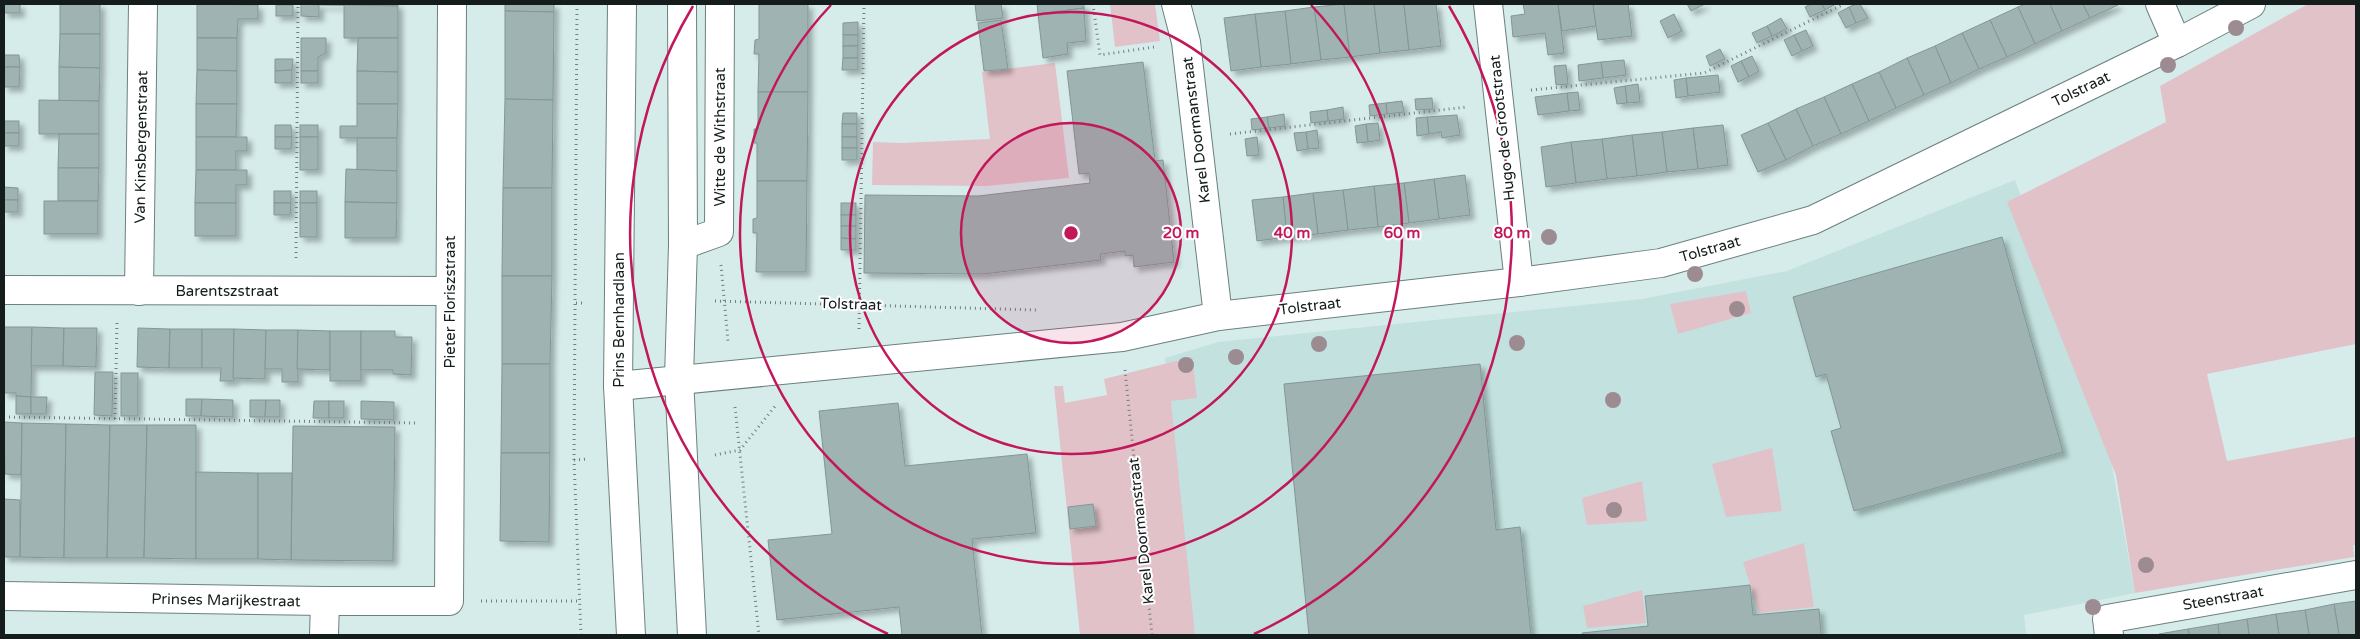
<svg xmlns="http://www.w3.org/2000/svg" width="2360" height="639" font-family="'Varela Round',sans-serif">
  <defs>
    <filter id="shadow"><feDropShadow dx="4.5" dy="4.5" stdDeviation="2.5" flood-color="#0004"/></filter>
  </defs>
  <rect width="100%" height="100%" fill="#d6ecea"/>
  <!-- built -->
  <polygon fill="#c2e1df" points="2015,180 2102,411 2135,593 2024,615 2026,635 1190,635 1165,358 1218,342 1642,299 1787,271"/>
  <!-- green -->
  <g fill="#e2c2c9">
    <polygon points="1110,4 1155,4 1160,41 1115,47"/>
    <polygon points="2308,4 2356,4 2356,344 2207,374 2227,461 2356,437 2356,545 2353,545 2354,557 2135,593 2116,475 2007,202 2166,122 2160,86"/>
    <polygon points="1055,63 1069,178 986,186 872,185 873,142 901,143 990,139 982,72"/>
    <polygon points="1746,291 1751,313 1678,334 1670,304"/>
    <polygon points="1192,357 1197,398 1171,401 1195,635 1080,635 1054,386 1063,386 1065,403 1107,395 1104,379"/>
    <polygon points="1772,448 1782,511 1726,517 1712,464"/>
    <polygon points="1642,481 1647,521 1587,525 1582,498"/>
    <polygon points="1804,543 1814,607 1759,613 1743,562"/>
    <polygon points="1642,590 1646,623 1587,628 1583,606"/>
  </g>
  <!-- building -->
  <g fill="#9eb3b2" stroke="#839795" filter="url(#shadow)">
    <rect x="4" y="4" width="16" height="9"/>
    <rect x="60" y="4" width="40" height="30"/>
    <polygon points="197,4 258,5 258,19 238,19 237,38 197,38"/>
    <polygon points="301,4 398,4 398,6 319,5"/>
    <polygon points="301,4 319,5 319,17 301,16"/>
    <polygon points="505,4 554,4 554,12 505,11"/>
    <polygon points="759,4 808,4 808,92 758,92 759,54 754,54 755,40 759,39"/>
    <polygon points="975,4 1001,4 1003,18 977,21"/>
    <polygon points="1037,4 1084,4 1084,8 1038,14"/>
    <polygon points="1344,4 1350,57 1321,60 1314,7"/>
    <polygon points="1344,4 1374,4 1380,53 1350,57"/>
    <polygon points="1374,4 1404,4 1409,50 1380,53"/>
    <polygon points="1404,4 1436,4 1441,46 1409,50"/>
    <polygon points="1523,4 1558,4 1564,53 1548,55 1545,33 1513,37 1511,16 1525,14"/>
    <polygon points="1558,4 1593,4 1596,26 1562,31"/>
    <polygon points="1593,4 1628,4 1632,36 1598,40"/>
    <polygon points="1687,4 1705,4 1691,11"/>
    <polygon points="1811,4 1822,4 1825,10 1810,17 1805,7"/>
    <polygon points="1822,4 1836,4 1825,10"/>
    <polygon points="1856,4 1860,4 1868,18 1856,23 1849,7"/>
    <polygon points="2025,4 2050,4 2062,31 2035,44 2018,7"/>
    <polygon points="2050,4 2083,4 2090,18 2062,31"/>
    <polygon points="2083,4 2117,4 2118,5 2090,18"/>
    <rect x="276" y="5" width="17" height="11"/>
    <polygon points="344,5 398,6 398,38 344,38"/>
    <polygon points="1314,7 1321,60 1291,64 1285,11"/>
    <polygon points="1849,7 1856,23 1846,28 1838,13"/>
    <polygon points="2018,7 2035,44 2007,57 1990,20"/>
    <polygon points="1084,8 1086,41 1067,43 1068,54 1043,58 1038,14"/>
    <polygon points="505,11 554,12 553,100 505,99"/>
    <polygon points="1285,11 1291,64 1261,67 1255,14"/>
    <polygon points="1255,14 1261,67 1231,71 1224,18"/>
    <polygon points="1674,14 1682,31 1668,38 1660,21"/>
    <polygon points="1781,18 1787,29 1772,36 1767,26"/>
    <polygon points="1001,20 1008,69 984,71 978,23"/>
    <polygon points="1990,20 2007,57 1979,69 1962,33"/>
    <polygon points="858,22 858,35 843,35 843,23"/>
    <polygon points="1767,26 1772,36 1757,43 1752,33"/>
    <polygon points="1806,30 1813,46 1802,51 1794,35"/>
    <polygon points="1962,33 1979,69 1951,83 1935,46"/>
    <polygon points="60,34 100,34 100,68 59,67"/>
    <rect x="843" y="35" width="15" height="11"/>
    <polygon points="1794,35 1802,51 1792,56 1784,40"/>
    <polygon points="197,38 237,38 237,71 197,70"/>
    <polygon points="301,38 326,38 326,53 318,57 318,71 301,71"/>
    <polygon points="358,38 398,38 398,72 357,71"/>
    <rect x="843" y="46" width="15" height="12"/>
    <polygon points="1935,46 1951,83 1924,95 1907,58"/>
    <polygon points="1720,49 1725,59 1710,66 1706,56"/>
    <polygon points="4,55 19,55 20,67 4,67"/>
    <polygon points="1752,56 1759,71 1749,77 1741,61"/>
    <polygon points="843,58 858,58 858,70 842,70"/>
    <polygon points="1907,58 1924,95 1896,108 1879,72"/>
    <polygon points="275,59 293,59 292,70 275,71"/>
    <polygon points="1624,60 1626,75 1603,78 1601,62"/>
    <polygon points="1741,61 1749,77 1738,82 1731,66"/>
    <polygon points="1143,62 1155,161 1163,160 1174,262 1134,267 1133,255 1125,256 1125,251 1100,254 1101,260 983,274 864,273 865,195 978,196 1090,183 1089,173 1079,174 1067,71"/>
    <polygon points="1601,62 1603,78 1579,81 1578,65"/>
    <polygon points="1566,65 1568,84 1556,85 1554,66"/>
    <polygon points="4,67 20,67 19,87 4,87"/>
    <polygon points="59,67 100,68 99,101 59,101"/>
    <polygon points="197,70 237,71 237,104 196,104"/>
    <polygon points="292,70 292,83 275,83 275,71"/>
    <rect x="301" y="71" width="17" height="12"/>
    <polygon points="357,71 398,72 398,104 357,104"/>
    <polygon points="1879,72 1896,108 1869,121 1852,84"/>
    <polygon points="1718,75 1720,92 1688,96 1686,78"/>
    <polygon points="1686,78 1688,96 1676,98 1674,80"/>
    <polygon points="1638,84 1640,102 1627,103 1625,86"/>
    <polygon points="1852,84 1869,121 1841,134 1824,97"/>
    <polygon points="1625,86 1627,103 1617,104 1614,88"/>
    <polygon points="758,92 808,92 807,181 757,181 757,143 754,143 754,129 758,129"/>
    <polygon points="1578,92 1580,110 1569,111 1567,93"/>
    <polygon points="1567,93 1569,111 1538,115 1535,97"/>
    <polygon points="1824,97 1841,134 1813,146 1796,109"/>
    <polygon points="1432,98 1433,109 1416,110 1415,99"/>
    <polygon points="505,99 553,100 552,188 503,188"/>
    <polygon points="39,100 99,101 99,134 39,134"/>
    <polygon points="1402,101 1404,112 1387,114 1386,103"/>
    <polygon points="1386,103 1387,114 1370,116 1369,105"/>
    <polygon points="196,104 237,104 236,137 196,137"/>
    <polygon points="357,104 398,104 397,138 340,138 340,126 357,126"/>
    <polygon points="1343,107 1344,119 1328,121 1327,110"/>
    <polygon points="1796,109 1813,146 1786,160 1768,123"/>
    <polygon points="1327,110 1328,121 1311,123 1310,112"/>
    <polygon points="843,113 857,113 857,124 842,124"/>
    <polygon points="1284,114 1285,126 1269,128 1267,117"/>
    <polygon points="1457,115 1460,135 1442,138 1441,132 1429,134 1427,117"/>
    <polygon points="1267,117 1269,128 1252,130 1251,119"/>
    <polygon points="1427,117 1429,134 1417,136 1416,118"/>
    <rect x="4" y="121" width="15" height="12"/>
    <polygon points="1378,123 1380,140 1368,142 1366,124"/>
    <polygon points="1768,123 1786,160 1758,172 1741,135"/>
    <rect x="842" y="124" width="15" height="13"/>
    <polygon points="1366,124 1368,142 1357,143 1355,126"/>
    <polygon points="275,125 291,125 292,137 275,137"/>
    <rect x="300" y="125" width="18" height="12"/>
    <polygon points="1723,125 1728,165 1698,169 1693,128"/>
    <polygon points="1693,128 1698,169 1667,172 1662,132"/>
    <polygon points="1317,130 1319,148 1308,149 1306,132"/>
    <polygon points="1306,132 1308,149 1297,151 1294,133"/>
    <polygon points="1662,132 1667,172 1637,176 1632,135"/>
    <rect x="4" y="133" width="15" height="13"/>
    <polygon points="59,134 99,134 99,168 58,168"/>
    <polygon points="1632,135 1637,176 1607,179 1602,139"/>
    <polygon points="196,137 247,137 247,151 236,151 236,170 196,170"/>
    <polygon points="275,137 292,137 291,149 275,149"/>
    <rect x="300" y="137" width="18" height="33"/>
    <rect x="842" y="137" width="15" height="11"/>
    <polygon points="1257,137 1259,155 1247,156 1245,139"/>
    <polygon points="357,138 397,138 397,171 357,170"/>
    <polygon points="1602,139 1607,179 1576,183 1571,142"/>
    <polygon points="1571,142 1576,183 1546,187 1541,147"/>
    <rect x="842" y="148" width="15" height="12"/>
    <polygon points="58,168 99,168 98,201 58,201"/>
    <polygon points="346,169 397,171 397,203 345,202"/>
    <polygon points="196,170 247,170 247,185 236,185 236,203 195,203"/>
    <polygon points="1465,175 1470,215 1439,219 1434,179"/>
    <polygon points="1434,179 1439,219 1409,223 1404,183"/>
    <polygon points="757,181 807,181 806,272 756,272 757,233 753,233 753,219 757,218"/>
    <polygon points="1404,183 1409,223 1378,227 1374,186"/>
    <polygon points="1374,186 1378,227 1348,230 1343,190"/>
    <polygon points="4,187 18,188 18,200 4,200"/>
    <polygon points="503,188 552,188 552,276 502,276"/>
    <polygon points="1343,190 1348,230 1318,234 1313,193"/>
    <rect x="274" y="191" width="17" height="12"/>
    <rect x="300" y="191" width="17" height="12"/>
    <polygon points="1313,193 1318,234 1287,237 1283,197"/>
    <polygon points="1283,197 1287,237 1257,241 1252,200"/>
    <rect x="4" y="200" width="14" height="12"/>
    <rect x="44" y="201" width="54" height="33"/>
    <polygon points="345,202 397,203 396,238 345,238"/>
    <rect x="195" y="203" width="41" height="33"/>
    <polygon points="274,203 291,203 290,215 274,215"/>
    <rect x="300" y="203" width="17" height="34"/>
    <rect x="841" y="203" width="15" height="12"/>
    <rect x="841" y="215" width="15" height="11"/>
    <polygon points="841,226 856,226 856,239 841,238"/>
    <polygon points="2002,237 2063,452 1854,511 1831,431 1841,428 1826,374 1816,377 1793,297"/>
    <polygon points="841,238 856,239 856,250 841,250"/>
    <polygon points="502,276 552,276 550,364 502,364"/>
    <polygon points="4,327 32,327 31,397 16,396 16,393 4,393"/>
    <polygon points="32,327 64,328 63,366 31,366"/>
    <polygon points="64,328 97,328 96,367 63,366"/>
    <polygon points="138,328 170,329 169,368 137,367"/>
    <polygon points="170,329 202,329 202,368 169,368"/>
    <polygon points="202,329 234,329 234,381 220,381 221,368 202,368"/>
    <polygon points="234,329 266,330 265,379 233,378"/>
    <polygon points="266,330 298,330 298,382 282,382 282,369 265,369"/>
    <polygon points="298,330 330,331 330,370 297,369"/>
    <rect x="330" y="331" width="31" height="50"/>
    <polygon points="361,331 395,331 395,337 412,337 411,375 393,374 393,370 361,370"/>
    <polygon points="502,364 550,364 550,453 501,453"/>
    <polygon points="1480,364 1496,530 1520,527 1531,635 1309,635 1284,384"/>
    <polygon points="95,372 113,372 112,416 94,415"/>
    <rect x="121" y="373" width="17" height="43"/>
    <polygon points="16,396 31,397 31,414 16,414"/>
    <polygon points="31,397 47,397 46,414 31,414"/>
    <polygon points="186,399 202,399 201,416 186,416"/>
    <polygon points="202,399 233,400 233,417 201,416"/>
    <polygon points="250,400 266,400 265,417 250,417"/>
    <polygon points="266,400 280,400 280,417 265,417"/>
    <polygon points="314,401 329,401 329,418 313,418"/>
    <rect x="329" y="401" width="15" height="17"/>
    <polygon points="361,401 394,402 394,420 361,419"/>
    <polygon points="898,403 905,466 1027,454 1036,533 972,539 982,635 902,635 899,607 777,620 768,540 832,534 819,411"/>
    <polygon points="4,422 22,423 21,475 5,474"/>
    <polygon points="22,423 66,424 64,558 20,557"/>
    <polygon points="66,424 110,425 107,558 64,558"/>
    <polygon points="110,425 147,425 144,558 107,558"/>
    <polygon points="147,425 196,425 196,559 144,558"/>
    <polygon points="293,426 395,427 393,561 291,560"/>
    <polygon points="501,453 550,453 549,542 500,541"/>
    <polygon points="196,472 258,473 258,559 196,559"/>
    <polygon points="258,473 292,473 291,560 258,559"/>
    <polygon points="4,499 20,500 20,557 4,557"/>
    <polygon points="1093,504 1096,526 1070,529 1068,507"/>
    <polygon points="1750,585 1753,615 1819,609 1821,635 1583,635 1582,633 1648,626 1645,596"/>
    <polygon points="2356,601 2356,635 2339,635 2334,604"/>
    <polygon points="2334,604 2339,635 2309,635 2305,610"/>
    <polygon points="2305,610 2309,635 2279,635 2276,614"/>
    <polygon points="2276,614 2279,635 2249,635 2247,619"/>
    <polygon points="2247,619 2249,635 2219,635 2218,624"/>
    <polygon points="2218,624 2219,635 2189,635 2188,629"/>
    <polygon points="2188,629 2189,635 2160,635 2159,634"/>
  </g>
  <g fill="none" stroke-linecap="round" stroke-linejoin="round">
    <!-- minor casing -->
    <g stroke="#6c807e" stroke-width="30">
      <g id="minor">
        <polyline points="1176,4 1186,42 1218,316"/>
        <polyline points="1488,4 1519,282"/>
        <polyline points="2160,4 2177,43"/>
        <polyline points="683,245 719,232 720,4"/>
        <polyline points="4,290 450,291"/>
        <polyline points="139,291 143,4"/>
        <polyline points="618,386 1122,337 1218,316 1519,282 1661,263 1813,220 2177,43 2251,4"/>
        <polyline points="4,596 325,601 449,601 452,4"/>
        <polyline points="324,635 325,601"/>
        <polyline points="2109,635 2107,619 2356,575"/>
      </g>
    </g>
    <!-- secondary casing -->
    <g stroke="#6c807e" stroke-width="30">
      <g id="secondary">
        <polyline points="622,4 618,386 631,635"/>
        <polyline points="682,4 683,245 679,378 692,635"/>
      </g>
    </g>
    <!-- path -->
    <g stroke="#717f7e" stroke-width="3" stroke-dasharray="1 4" stroke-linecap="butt">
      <polyline points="577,4 574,460 581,635"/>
      <polyline points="1093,4 1100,55 1154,47"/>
      <polyline points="1531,90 1704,73 1844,4"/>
      <polyline points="1230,134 1467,107"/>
      <polyline points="296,258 298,4"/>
      <polyline points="721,265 728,341"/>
      <polyline points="715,301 1038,310"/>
      <polyline points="576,303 586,303"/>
      <polyline points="859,329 864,4"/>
      <polyline points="1125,370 1152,635"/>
      <polyline points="735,407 759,635"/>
      <polyline points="4,417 417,423"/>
      <polyline points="115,419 117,322"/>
      <polyline points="715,455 740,450 776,405"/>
      <polyline points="574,460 589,459"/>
      <polyline points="481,601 580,601"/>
    </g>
    <!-- minor -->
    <use href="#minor" stroke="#fff" stroke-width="28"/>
    <!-- secondary -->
    <use href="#secondary" stroke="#fff" stroke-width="28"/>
  </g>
  <!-- trees -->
  <g fill="#9d8b92">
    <circle cx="2236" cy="28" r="8"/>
    <circle cx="2168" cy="65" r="8"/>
    <circle cx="1549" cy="237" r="8"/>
    <circle cx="1695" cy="274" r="8"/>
    <circle cx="1737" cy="309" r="8"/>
    <circle cx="1517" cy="343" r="8"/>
    <circle cx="1319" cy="344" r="8"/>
    <circle cx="1236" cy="357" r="8"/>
    <circle cx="1186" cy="365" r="8"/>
    <circle cx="1613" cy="400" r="8"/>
    <circle cx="1614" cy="510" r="8"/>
    <circle cx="2146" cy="565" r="8"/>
    <circle cx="2093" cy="607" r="8"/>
  </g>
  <!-- distance rings -->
  <circle cx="1071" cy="233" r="110" fill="#c2185b" fill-opacity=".12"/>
  <g fill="none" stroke="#c2185b" stroke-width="2.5">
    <circle cx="1071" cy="233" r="110"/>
    <circle cx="1071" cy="233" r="221"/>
    <path d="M1311 5A331 331 0 1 1 831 5"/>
    <path d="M888 634A441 441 0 0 1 693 6M1449 6A441 441 0 0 1 1254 634"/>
  </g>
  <g text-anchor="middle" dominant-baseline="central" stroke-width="4" stroke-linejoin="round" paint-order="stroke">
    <!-- street labels -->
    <g font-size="15" fill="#151d1c" stroke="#fff">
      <text transform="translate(2081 89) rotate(-26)">Tolstraat</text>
      <text transform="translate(1502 128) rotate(-96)">Hugo de Grootstraat</text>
      <text transform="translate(1196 130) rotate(-97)">Karel Doormanstraat</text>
      <text transform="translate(720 137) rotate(-90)">Witte de Withstraat</text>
      <text transform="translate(141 147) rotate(-89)">Van Kinsbergenstraat</text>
      <text transform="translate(1710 249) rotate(-16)">Tolstraat</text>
      <text x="227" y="291">Barentszstraat</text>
      <text transform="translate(450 302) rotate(-90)">Pieter Floriszstraat</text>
      <text transform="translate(851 304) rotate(2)">Tolstraat</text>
      <text transform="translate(1310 306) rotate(-7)">Tolstraat</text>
      <text transform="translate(619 320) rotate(-90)">Prins Bernhardlaan</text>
      <text transform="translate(1141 531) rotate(-96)">Karel Doormanstraat</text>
      <text transform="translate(2223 598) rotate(-10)">Steenstraat</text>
      <text transform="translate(226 600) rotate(1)">Prinses Marijkestraat</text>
    </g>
  </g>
  <circle cx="1071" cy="233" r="8" fill="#c2185b" stroke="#fff" stroke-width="2.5"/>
  <g font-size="15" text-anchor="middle" font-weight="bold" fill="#c2185b" stroke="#fff" stroke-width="4" stroke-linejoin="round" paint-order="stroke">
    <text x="1181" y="238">20 m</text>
    <text x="1292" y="238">40 m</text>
    <text x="1402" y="238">60 m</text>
    <text x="1512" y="238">80 m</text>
  </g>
  <!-- border -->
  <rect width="2360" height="639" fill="none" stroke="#151d1c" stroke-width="10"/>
</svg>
